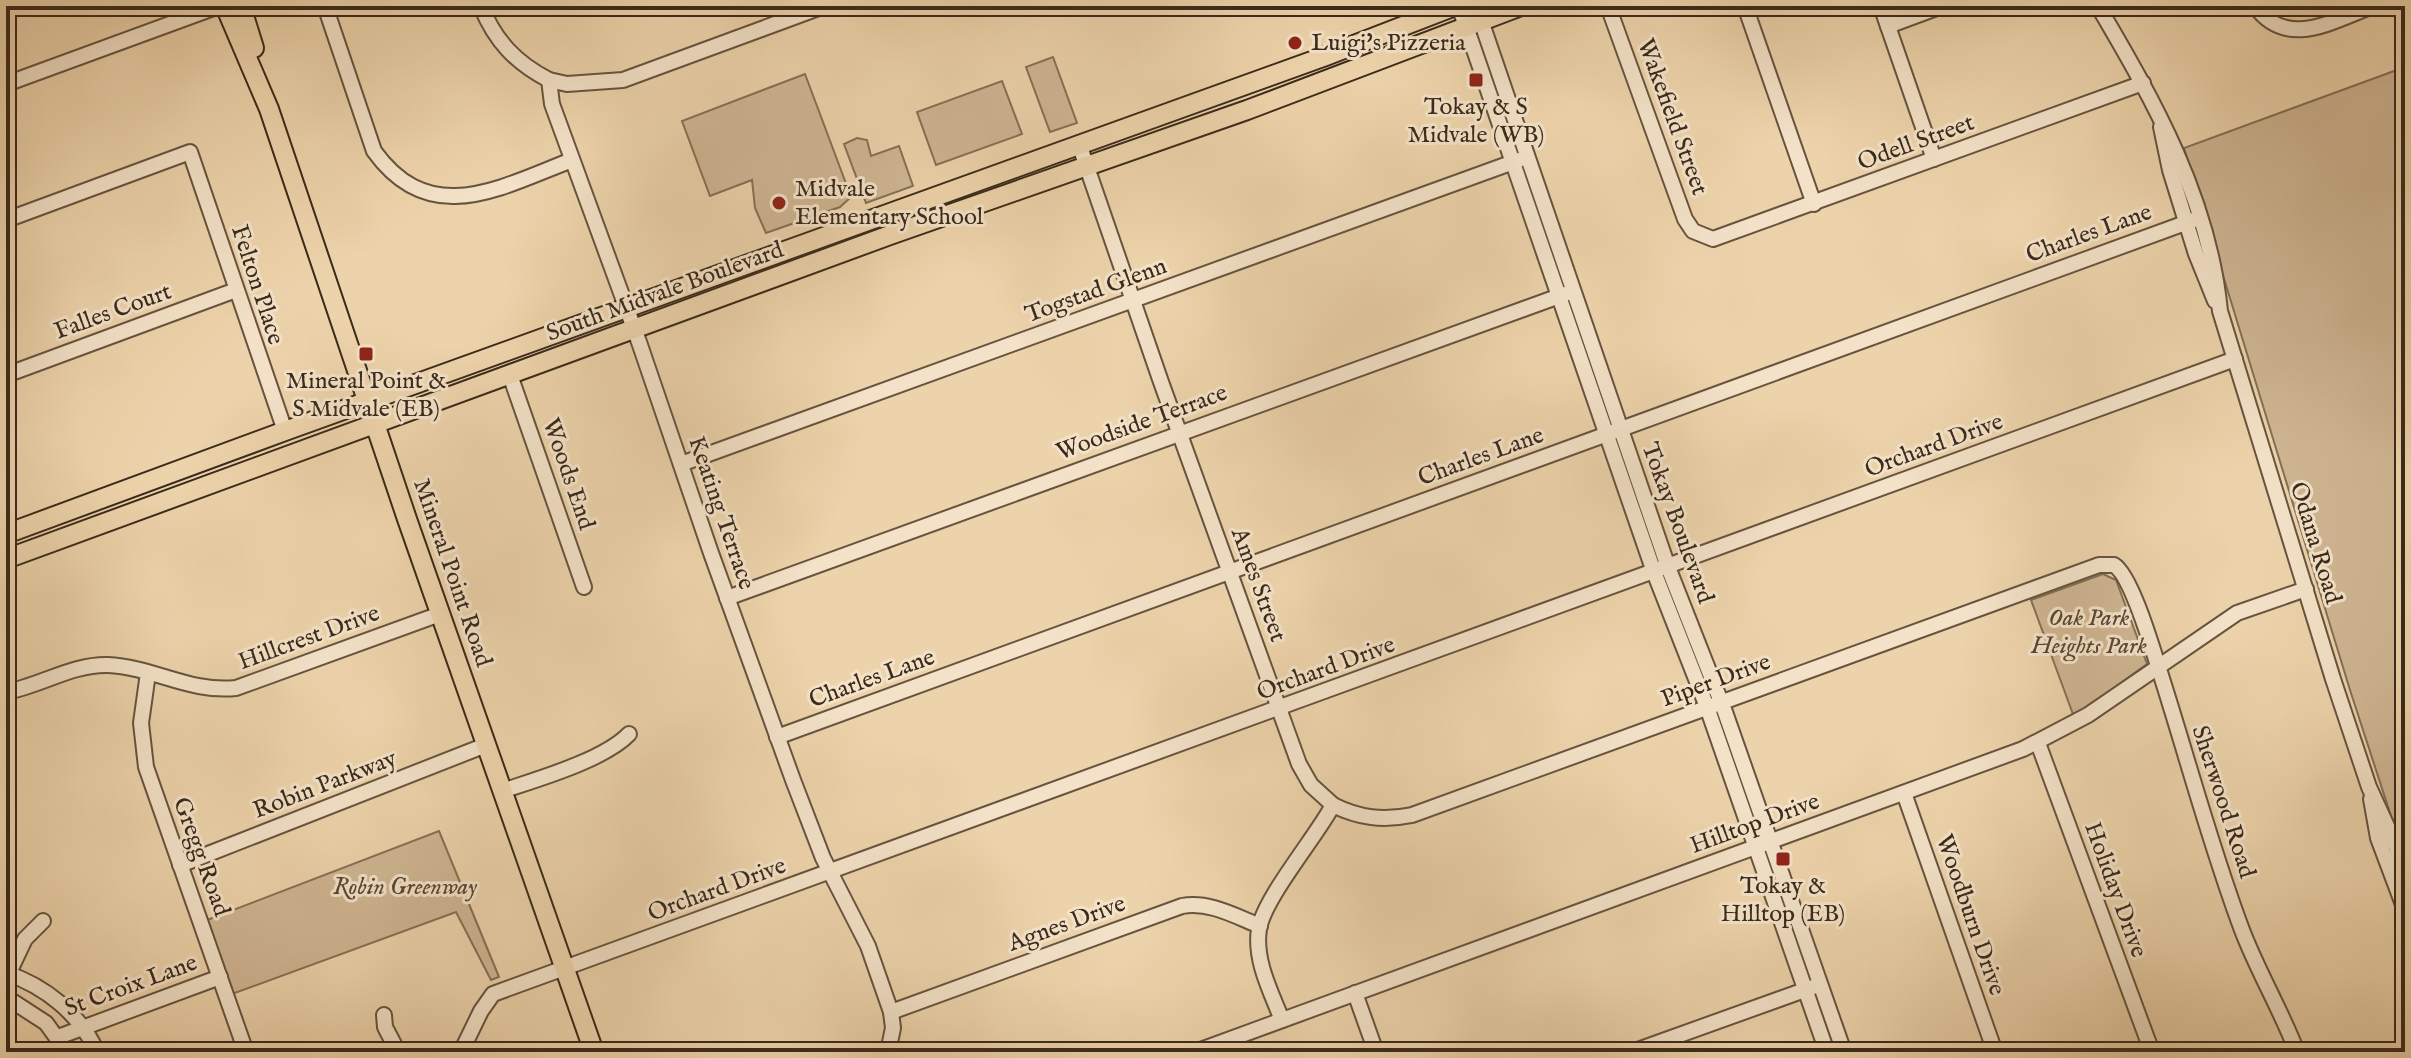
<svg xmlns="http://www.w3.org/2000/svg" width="2411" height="1058" font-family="'IM FELL English',serif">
  <rect width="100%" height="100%" fill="#edd3ab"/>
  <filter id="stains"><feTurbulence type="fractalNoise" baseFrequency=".0025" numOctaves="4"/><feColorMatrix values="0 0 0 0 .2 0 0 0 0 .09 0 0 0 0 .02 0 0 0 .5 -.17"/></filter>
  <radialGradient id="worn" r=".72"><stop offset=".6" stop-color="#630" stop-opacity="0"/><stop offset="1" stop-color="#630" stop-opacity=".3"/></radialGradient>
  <!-- green -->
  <g fill="#cfb693" stroke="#847057" stroke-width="2">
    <polygon points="1053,57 1077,123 1050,132 1026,67"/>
    <polygon points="2405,67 2405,859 2350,690 2184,148"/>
    <polygon points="805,74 851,197 840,207 766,233 755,208 752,180 710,196 682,121"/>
    <polygon points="1002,81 1022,134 936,165 917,112"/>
    <polygon points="857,138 867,140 871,156 899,146 913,186 866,203 844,144"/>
    <polygon points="2103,574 2116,580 2147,664 2074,717 2031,600"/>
    <polygon points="439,831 499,977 491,980 456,912 232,994 207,920"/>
  </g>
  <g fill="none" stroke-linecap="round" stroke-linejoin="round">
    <!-- minor casing -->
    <g stroke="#67543f" stroke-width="18">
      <g id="minor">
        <path d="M325 6 374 151C430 229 499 188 572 160"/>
        <path d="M481 6C495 41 516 63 549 80L552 104 639 342 711 553 793 780 823 858 868 946 891 1012 893 1028 888 1052"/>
        <polyline points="1459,6 1654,572 1707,707 1827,1052"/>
        <polyline points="1476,6 1668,567 1725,712 1844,1052"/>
        <polyline points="1608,6 1685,219 1693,231 1713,239 2143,83"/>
        <polyline points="1745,6 1814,204"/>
        <polyline points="1881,6 1934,159"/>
        <path d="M2098 6C2154 101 2209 198 2220 311L2333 679 2369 787 2396 846 2405 876"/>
        <path d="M2255 6C2287 50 2332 21 2373 6"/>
        <polyline points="1888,26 1942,6"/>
        <polyline points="549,80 567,84 623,80 824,6"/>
        <polyline points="6,84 219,6"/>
        <polyline points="2161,127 2170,170 2196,254 2215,301"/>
        <path d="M1079 144 1161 382 1299 764 1311 785 1333 805C1316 837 1264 898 1259 929 1254 960 1271 992 1282 1020"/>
        <polyline points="6,220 190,152 285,431"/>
        <polyline points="6,375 236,290"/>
        <polyline points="510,375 584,587"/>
        <polyline points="681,464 1519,160"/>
        <polyline points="727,598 1565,294"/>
        <polyline points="148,673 141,723 146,767 246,1052"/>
        <path d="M6 692C40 686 72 664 108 665 153 667 190 693 236 688L440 614"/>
        <polyline points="777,737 2199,218"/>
        <polyline points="2038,743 2152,1052"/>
        <path d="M502 791C538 779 604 760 629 734"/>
        <polyline points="1904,793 1995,1052"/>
        <polyline points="2371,799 2378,838 2405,910"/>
        <path d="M1333 805C1359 818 1383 821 1412 815L2099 565H2114C2131 575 2152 647 2159 669 2187 756 2210 845 2242 930 2258 972 2281 1010 2297 1052"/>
        <polyline points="180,865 486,745"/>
        <path d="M6 973C45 986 80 1014 97 1052"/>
        <polyline points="6,979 25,939 43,921"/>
        <polyline points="1355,993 1376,1052"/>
        <polyline points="6,997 46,1023 67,1052"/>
        <path d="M891 1012 1182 906C1209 901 1235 916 1260 926"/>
        <polyline points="384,1015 385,1027 398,1052"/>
        <polyline points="58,1037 220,977"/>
        <polyline points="461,1052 481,1011 493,994 2235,359"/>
        <polyline points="1195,1052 2023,749 2088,715 2237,613 2306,589"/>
        <polyline points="1632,1052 1813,987"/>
      </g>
    </g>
    <!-- major casing -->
    <g stroke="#3a2a1b" stroke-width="22">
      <g id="major">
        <polyline points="225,6 269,109 407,519 594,1052"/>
        <polyline points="241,6 254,48"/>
        <polyline points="6,534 285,431 1323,57 1455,6"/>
        <polyline points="6,559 890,235 1247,110 1521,6"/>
      </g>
    </g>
    <!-- minor -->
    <use href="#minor" stroke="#f3e2c8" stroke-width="14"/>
    <!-- major -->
    <use href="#major" stroke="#edd3ab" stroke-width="18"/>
  </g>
  <!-- markers -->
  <g fill="#8f2418" stroke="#f3e2c8" stroke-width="3">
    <circle cx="1295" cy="43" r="8"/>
    <rect x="1468" y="72" width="16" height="16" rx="4"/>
    <circle cx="779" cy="203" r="8"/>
    <rect x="358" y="346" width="16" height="16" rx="4"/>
    <rect x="1775" y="851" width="16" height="16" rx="4"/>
  </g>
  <g text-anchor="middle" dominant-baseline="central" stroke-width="6" stroke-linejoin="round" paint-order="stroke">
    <!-- poi labels -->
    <g font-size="24" fill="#3a2a1b" stroke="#f3e2c8">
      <text x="1311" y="43" text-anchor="start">Luigi's Pizzeria</text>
      <text x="1476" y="107">Tokay &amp; S<tspan x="1476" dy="28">Midvale (WB)</tspan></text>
      <text x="795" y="189" text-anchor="start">Midvale<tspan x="795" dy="28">Elementary School</tspan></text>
      <text x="366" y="381">Mineral Point &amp;<tspan x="366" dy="28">S Midvale (EB)</tspan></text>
      <text x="1783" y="886">Tokay &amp;<tspan x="1783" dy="28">Hilltop (EB)</tspan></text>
    </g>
    <!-- street labels -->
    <g font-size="24" fill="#3a2a1b" stroke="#f3e2c8">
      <text transform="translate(1672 117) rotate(70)">Wakefield Street</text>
      <text transform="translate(1916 143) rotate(-20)">Odell Street</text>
      <text transform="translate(2089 234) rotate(-20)">Charles Lane</text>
      <text transform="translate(257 285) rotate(72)">Felton Place</text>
      <text transform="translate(1096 291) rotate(-20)">Togstad Glenn</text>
      <text transform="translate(665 292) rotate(-20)">South Midvale Boulevard</text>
      <text transform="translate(113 312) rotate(-20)">Falles Court</text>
      <text transform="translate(1142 423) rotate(-20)">Woodside Terrace</text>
      <text transform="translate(1934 446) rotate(-20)">Orchard Drive</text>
      <text transform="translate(1481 457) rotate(-20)">Charles Lane</text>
      <text transform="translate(568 474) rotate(71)">Woods End</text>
      <text transform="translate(721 513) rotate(71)">Keating Terrace</text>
      <text transform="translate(1677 523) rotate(70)">Tokay Boulevard</text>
      <text transform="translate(2315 543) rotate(73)">Odana Road</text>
      <text transform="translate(452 573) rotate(71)">Mineral Point Road</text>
      <text transform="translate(1258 585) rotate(70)">Ames Street</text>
      <text transform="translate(309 638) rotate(-20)">Hillcrest Drive</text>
      <text transform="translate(1326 669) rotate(-20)">Orchard Drive</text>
      <text transform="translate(872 679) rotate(-20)">Charles Lane</text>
      <text transform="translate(1716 681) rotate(-20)">Piper Drive</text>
      <text transform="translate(325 785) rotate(-21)">Robin Parkway</text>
      <text transform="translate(2223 802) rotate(72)">Sherwood Road</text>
      <text transform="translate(1755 824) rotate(-20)">Hilltop Drive</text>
      <text transform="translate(201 857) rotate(70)">Gregg Road</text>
      <text transform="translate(717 890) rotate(-20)">Orchard Drive</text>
      <text transform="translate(2115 890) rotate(70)">Holiday Drive</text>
      <text transform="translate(1970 915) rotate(71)">Woodburn Drive</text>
      <text transform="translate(1067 924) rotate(-20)">Agnes Drive</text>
      <text transform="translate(131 986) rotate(-20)">St Croix Lane</text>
    </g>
    <!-- park labels -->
    <g font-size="24" font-style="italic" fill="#584633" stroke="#f3e2c8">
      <text x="2089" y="618">Oak Park<tspan x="2089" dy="28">Heights Park</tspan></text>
      <text x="405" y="887">Robin Greenway</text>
    </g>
  </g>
  <!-- margin -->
  <rect width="2411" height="1058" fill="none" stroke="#edd3ab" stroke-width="32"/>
  <rect x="8" y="8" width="2395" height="1042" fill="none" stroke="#3a2a1b" stroke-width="4"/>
  <rect x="16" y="16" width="2379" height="1026" fill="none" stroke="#3a2a1b" stroke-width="2"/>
  <rect width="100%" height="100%" filter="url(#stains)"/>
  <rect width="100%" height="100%" fill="url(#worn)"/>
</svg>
